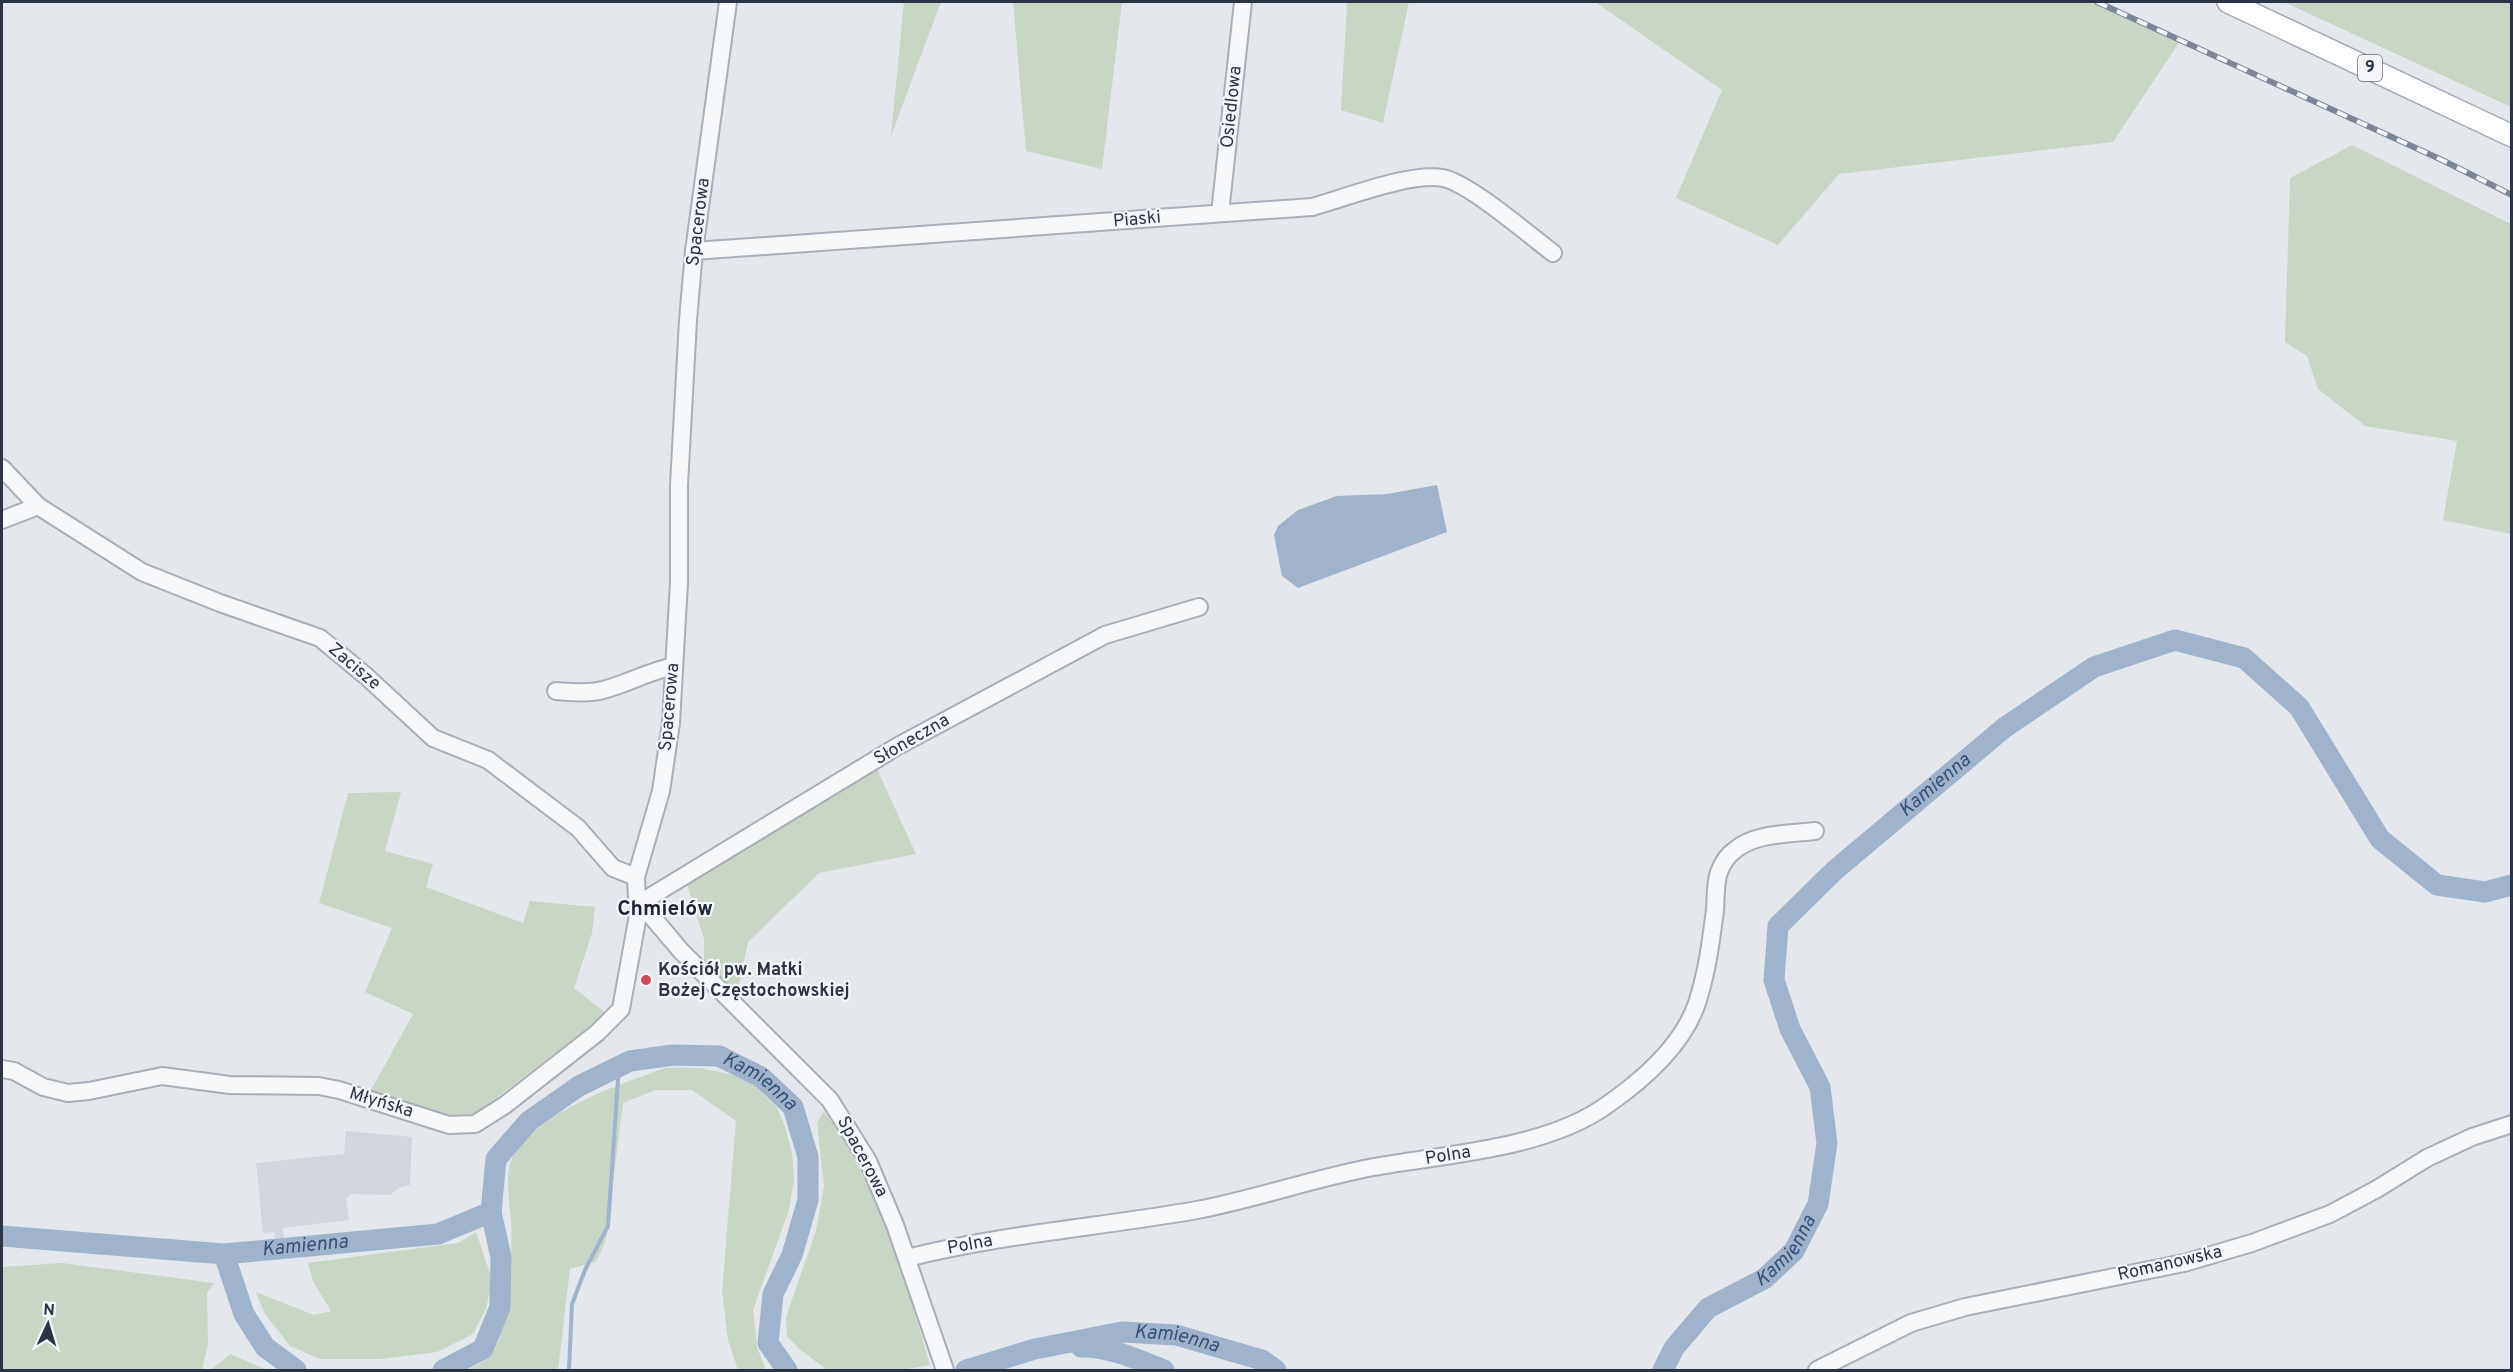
<svg xmlns="http://www.w3.org/2000/svg" width="2513" height="1372" font-family="Overpass,sans-serif">
  <rect width="100%" height="100%" fill="#e4e7ec"/>
  <!-- built -->
  <polygon fill="#d2d6de" points="346,1131 412,1137 410,1185 399,1188 390,1195 352,1194 346,1198 349,1220 283,1228 284,1239 275,1240 274,1232 263,1233 256,1163 344,1154"/>
  <!-- green -->
  <g fill="#c9d6c5">
    <polygon points="904,2 941,2 891,136"/>
    <polygon points="1013,2 1122,2 1102,169 1026,151"/>
    <polygon points="1347,2 1409,2 1383,123 1341,110"/>
    <polygon points="1595,2 2089,2 2180,41 2113,142 1839,174 1778,245 1676,198 1722,90"/>
    <polygon points="2284,2 2511,2 2511,107"/>
    <polygon points="2352,145 2511,224 2511,534 2443,520 2457,441 2365,426 2318,389 2307,356 2285,342 2290,178"/>
    <polygon points="876,767 916,854 819,873 748,942 737,994 704,961 704,939 686,881"/>
    <polygon points="401,792 385,851 433,864 426,887 523,923 530,901 595,907 592,933 574,988 607,1014 483,1108 464,1119 370,1092 413,1014 365,992 392,928 319,903 348,793"/>
    <path d="M665 1068H700L734 1075 755 1086 777 1108 785 1127 792 1153 794 1180 789 1210 753 1310 757 1347 766 1370H738L728 1340 722 1291 736 1121 692 1090H655L623 1103 606 1240 596 1262 570 1269 558 1370H467C475 1366 484 1362 490 1356 508 1339 513 1244 511 1218 509 1197 503 1166 518 1147 554 1106 615 1086 665 1068Z"/>
    <path d="M824 1111C880 1189 904 1275 930 1365L902 1370H827L798 1348 787 1336 786 1317 816 1231 824 1186 817 1123Z"/>
    <polygon points="476,1232 492,1280 486,1309 473,1334 437,1352 382,1359 320,1359 290,1346 265,1314 256,1292 314,1315 331,1311 313,1281 308,1263 458,1243"/>
    <polygon points="62,1263 214,1283 207,1293 208,1344 202,1370 2,1370 2,1267"/>
    <polygon points="230,1354 267,1370 211,1370"/>
  </g>
  <!-- water -->
  <polygon fill="#9fb4cc" points="1437,485 1447,532 1298,588 1282,576 1274,535 1278,526 1298,510 1337,496 1387,494"/>
  <g fill="none" stroke-linecap="round" stroke-linejoin="round">
    <!-- stream -->
    <polyline stroke="#9fb4cc" stroke-width="4" points="569,1370 572,1304 585,1270 608,1226 619,1066"/>
    <!-- river -->
    <g stroke="#9fb4cc" stroke-width="21">
      <path id="s1" d="M2 1236 224 1254 438 1234 491 1212 496 1159 529 1121 579 1086 630 1061 673 1055 719 1056 761 1077 793 1107 808 1157V1200L792 1255 773 1294 768 1343 787 1370"/>
      <polyline points="224,1254 244,1314 265,1347 296,1370"/>
      <path d="M1081 1347C1111 1347 1136 1359 1164 1370"/>
      <polyline points="443,1370 483,1349 500,1307 501,1257 491,1212"/>
      <path id="s2" d="M966 1370 1035 1349 1122 1332 1176 1335 1262 1360 1276 1370"/>
      <path id="s3" d="M1663 1370 1674 1348 1708 1308 1764 1279 1794 1251 1818 1204 1827 1143 1820 1087 1790 1029 1774 980 1778 926 1834 871 2004 728 2094 667 2175 640 2244 658 2299 707 2380 839 2437 885 2485 892 2512 885"/>
    </g>
    <!-- minor casing -->
    <g stroke="#a9aeb7" stroke-width="20">
      <g id="minor">
        <polyline points="728,2 694,251 688,320 679,485 679,582 671,723 661,791 636,877 637,899 681,951 830,1100 868,1161 895,1225 945,1370"/>
        <polyline points="1220,213 1243,2"/>
        <path d="M694 251 1312 207C1345 198 1410 172 1443 178 1469 183 1529 235 1553 253"/>
        <polyline points="2,468 38,506 142,572 220,603 320,638 366,676 433,738 488,760 578,828 613,868 636,877"/>
        <polyline points="2,520 38,506"/>
        <path d="M556 691C571 692 588 694 603 690 627 684 649 671 674 666"/>
        <polyline points="2,1069 14,1071 43,1087 68,1093 89,1091 162,1076 230,1085 319,1086 339,1090 449,1125 475,1124 505,1105 597,1033 621,1009 640,904 648,898 898,746 1105,635 1199,607"/>
        <path d="M907 1258C1002 1234 1101 1227 1197 1210 1256 1199 1314 1178 1374 1167 1446 1154 1546 1149 1607 1105 1643 1080 1683 1045 1697 1003 1707 973 1711 941 1715 910 1716 898 1715 883 1719 872 1722 864 1728 855 1735 850 1755 833 1790 834 1815 831"/>
        <polyline points="1817,1370 1911,1323 1965,1307 2184,1263 2252,1243 2330,1214 2377,1189 2427,1158 2472,1137 2512,1124"/>
      </g>
    </g>
    <!-- major casing -->
    <g stroke="#a3abb8" stroke-width="24">
      <polyline id="major" points="2228,2 2512,136"/>
    </g>
    <!-- minor -->
    <use href="#minor" stroke="#f7f8fa" stroke-width="16"/>
    <!-- major -->
    <use href="#major" stroke="#fff" stroke-width="21"/>
    <!-- rail casing -->
    <g stroke="#7d8696" stroke-width="6">
      <polyline id="rail" points="2097,2 2442,160 2512,195"/>
    </g>
    <!-- rail -->
    <use href="#rail" stroke="#f4f6f9" stroke-width="4" stroke-dasharray="11" stroke-linecap="butt"/>
  </g>
  <!-- markers -->
  <circle fill="#d1495b" stroke="#f4f6f9" stroke-width="2" cx="646" cy="980" r="6"/>
  <g text-anchor="middle" dominant-baseline="central" stroke-width="4.5" stroke-linejoin="round" paint-order="stroke">
    <!-- shield labels -->
    <rect fill="#f4f6f9" stroke="#676e7b" stroke-width="1.5" x="2358" y="55" width="24" height="26" rx="4.5"/>
    <g font-size="16" font-weight="bold" fill="#2b3445">
      <text x="2370" y="68">9</text>
    </g>
    <!-- street labels -->
    <g font-size="18" fill="#2b3445" stroke="#f4f6f9">
      <text transform="translate(1232 107) rotate(-84)">Osiedlowa</text>
      <text transform="translate(1137 220) rotate(-5)">Piaski</text>
      <text transform="translate(699 222) rotate(-83)">Spacerowa</text>
      <text transform="translate(354 667) rotate(40)">Zacisze</text>
      <text transform="translate(670 707) rotate(-85)">Spacerowa</text>
      <text transform="translate(912 740) rotate(-30)">Słoneczna</text>
      <text transform="translate(381 1103) rotate(17)">Młyńska</text>
      <text transform="translate(1448 1156) rotate(-9)">Polna</text>
      <text transform="translate(862 1157) rotate(62)">Spacerowa</text>
      <text transform="translate(970 1245) rotate(-10)">Polna</text>
      <text transform="translate(2170 1264) rotate(-13)">Romanowska</text>
    </g>
    <!-- poi labels -->
    <g font-size="18" font-weight="bold" fill="#2b3445" stroke="#f4f6f9" text-anchor="start">
      <text x="658" y="970">Kościół pw. Matki<tspan x="658" dy="21">Bożej Częstochowskiej</tspan></text>
    </g>
    <!-- water labels -->
    <g font-size="20" font-style="italic" fill="#34527a" stroke="#f4f6f9">
      <text stroke="none"><textPath href="#s3" startOffset="734">Kamienna</textPath></text>
      <text stroke="none"><textPath href="#s1" startOffset="854">Kamienna</textPath></text>
      <text stroke="none"><textPath href="#s1" startOffset="304">Kamienna</textPath></text>
      <text stroke="none"><textPath href="#s3" startOffset="176">Kamienna</textPath></text>
      <text stroke="none"><textPath href="#s2" startOffset="216">Kamienna</textPath></text>
    </g>
    <!-- quarter labels -->
    <g font-size="21" font-weight="bold" fill="#1d2536" stroke="#f4f6f9">
      <text x="665" y="909">Chmielów</text>
    </g>
  </g>
  <!-- border -->
  <rect width="2513" height="1372" fill="none" stroke="#2b3445" stroke-width="6"/>
  <!-- north arrow -->
  <g transform="translate(48 1324) rotate(4)" stroke="#f4f6f9" stroke-width="4.5" paint-order="stroke">
  <path d="M0-4.5L10 22L0 15L-10 22Z" fill="#2b3445"/>
  <text y="-9" font-size="16" font-weight="bold" text-anchor="middle" fill="#2b3445">N</text>
  </g>
</svg>
